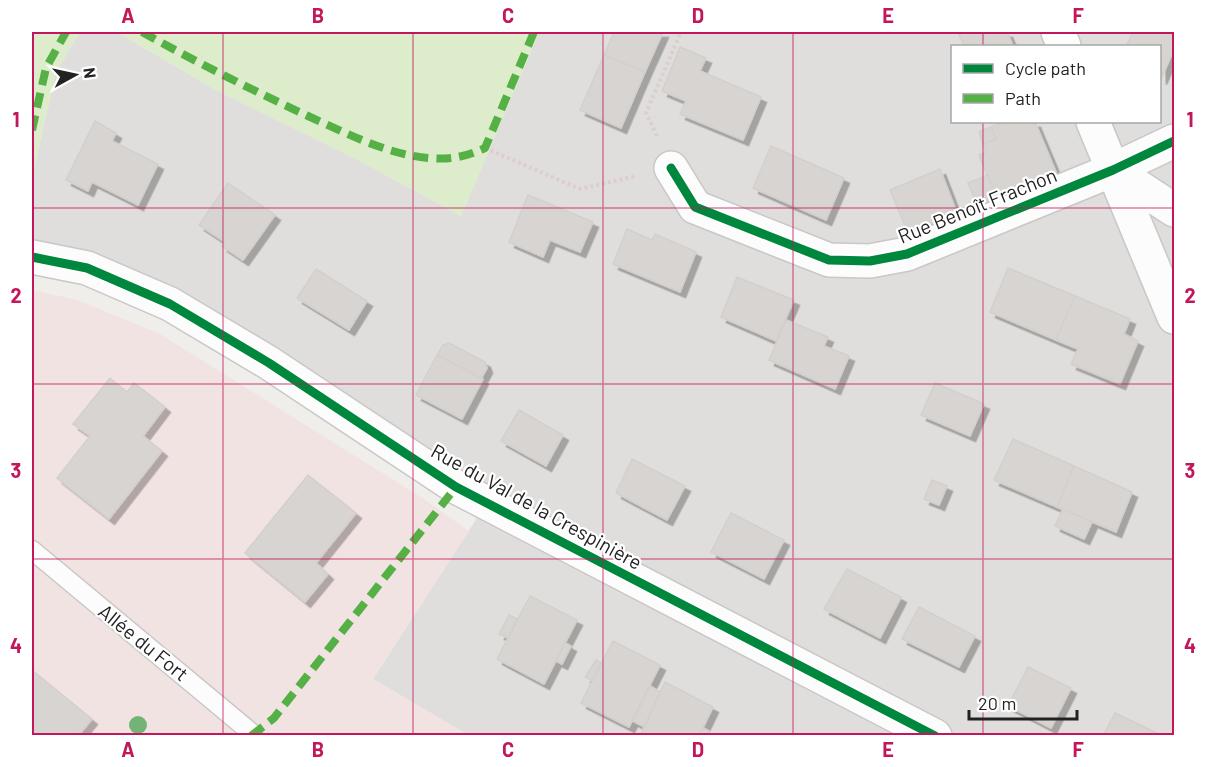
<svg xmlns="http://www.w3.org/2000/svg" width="1206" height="767" font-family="Barlow,sans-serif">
  <defs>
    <filter id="shadow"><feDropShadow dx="5.5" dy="5.5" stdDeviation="0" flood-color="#0004"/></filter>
  </defs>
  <rect width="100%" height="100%" fill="#f0eeeb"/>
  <!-- residential -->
  <path fill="#dfdedc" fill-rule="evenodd" d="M80 32H117L214 89 362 162 461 216 539 32H1174V735H468L373 679 486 504 87 268 32 257V178L56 72ZM952 46H1160V122H952Z"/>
  <!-- commercial -->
  <polygon fill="#f1e3e1" points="32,290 78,300 160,334 424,499 469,531 373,679 468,735 32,736"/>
  <!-- grass -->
  <g fill="#ddeccb">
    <polygon points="32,32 80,32 56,72 32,178"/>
    <polygon points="117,32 539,32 461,216 362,162 214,89"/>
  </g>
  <!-- building -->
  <g fill="#d7d4d2" stroke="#d3d0cc" stroke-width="1.5" filter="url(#shadow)">
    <polygon points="614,32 663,32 645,72 604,55"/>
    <polygon points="958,32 1007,32 1013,46 964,46"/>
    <polygon points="1133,32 1174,32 1174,49 1161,79 1160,46 1126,46"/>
    <polygon points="680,47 706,58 700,71 761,97 743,140 680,114 686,101 662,91"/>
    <polygon points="604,55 645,72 621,128 580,110"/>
    <polygon points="95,121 116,133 112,141 158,164 138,205 92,182 88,191 66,180"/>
    <polygon points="1004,122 1035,122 1056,172 996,197 979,155 986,152 983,144 996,139 991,127"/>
    <polygon points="991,127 996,139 983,144 979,132"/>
    <polygon points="771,146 844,178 826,220 753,188"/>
    <polygon points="940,169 957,213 908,233 890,190"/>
    <polygon points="988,175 996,197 977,205 968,183"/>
    <polygon points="228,183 275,215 243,260 222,246 225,242 199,225"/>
    <polygon points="528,195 593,222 580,252 550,240 543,257 509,242"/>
    <polygon points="627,229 652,240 655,234 696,252 680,292 613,264"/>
    <polygon points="1008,268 1075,296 1056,340 990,312"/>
    <polygon points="316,269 367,301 349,330 297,298"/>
    <polygon points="737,277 794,300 776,341 721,317"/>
    <polygon points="1075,296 1130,319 1124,334 1138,341 1120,384 1071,364 1078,349 1056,340"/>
    <polygon points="786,320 828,337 824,346 849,356 835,389 769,360"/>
    <polygon points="449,343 485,362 487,368 481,379 437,355 443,345"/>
    <polygon points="437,355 483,379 462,419 416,395"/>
    <polygon points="110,378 127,392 134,383 165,407 143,436 162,451 109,519 57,478 90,436 73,424"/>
    <polygon points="935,383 984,404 970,436 921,415"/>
    <polygon points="519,410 563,435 546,466 501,441"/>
    <polygon points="1013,439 1074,466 1057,507 994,480"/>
    <polygon points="632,459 685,486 667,520 616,493"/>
    <polygon points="1074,466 1132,492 1116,532 1057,507"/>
    <polygon points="308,475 356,513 316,563 328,574 305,602 245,553"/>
    <polygon points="932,480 947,486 939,505 924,499"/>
    <polygon points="1063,509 1092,522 1084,539 1055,526"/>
    <polygon points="731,513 784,540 764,579 711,552"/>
    <polygon points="847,569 901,597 880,638 824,609"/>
    <polygon points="530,596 577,620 544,684 497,659"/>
    <polygon points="919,607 975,636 959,667 902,639"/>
    <polygon points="509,615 517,619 508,638 499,634"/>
    <polygon points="613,641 660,665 629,727 581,703"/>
    <polygon points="565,643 571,646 562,664 556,661"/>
    <polygon points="596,660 601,663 592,680 585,677"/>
    <polygon points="1028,667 1071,688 1051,728 1008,706"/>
    <polygon points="32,670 92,719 78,736 32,736"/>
    <polygon points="665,682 713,707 699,736 640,736"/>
    <polygon points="650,686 660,692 644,727 633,721"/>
    <polygon points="1115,713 1159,734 1103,736"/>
    <polygon points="703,728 709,731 707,736 699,736"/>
  </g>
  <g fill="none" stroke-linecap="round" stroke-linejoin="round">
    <!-- service casing -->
    <g stroke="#c9c8c7" stroke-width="21">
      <polyline id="service" points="32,550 253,734 253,736"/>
    </g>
    <!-- minor casing -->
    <g stroke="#c9c8c7" stroke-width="36">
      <g id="minor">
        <polyline points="1058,32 1064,46"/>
        <polyline points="1093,122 1174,317"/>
        <polyline points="671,168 695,207 829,260 870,261 907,254 1113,170 1174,141"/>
        <polyline points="1113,170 1174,210"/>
        <polyline points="32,257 87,268 170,304 269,363 456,487 935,736"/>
      </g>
    </g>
    <!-- path -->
    <g stroke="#dccecd" stroke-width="4" stroke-dasharray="3 3" stroke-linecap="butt">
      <polyline points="657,136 646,113 681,32"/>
      <polyline points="485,148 580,189 637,176"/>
    </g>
    <!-- service -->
    <use href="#service" stroke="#fdfcfc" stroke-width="18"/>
    <!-- minor -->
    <use href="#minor" stroke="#fdfcfc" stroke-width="33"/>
    <!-- quiet -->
    <g stroke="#55b145" stroke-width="8" stroke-dasharray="15 8" stroke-linecap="butt">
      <path d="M142 32C196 62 252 90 308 116 346 133 386 154 428 158 450 160 465 157 485 148L534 32"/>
      <polyline points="32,130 46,68 66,32"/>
      <polyline points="251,736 274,718 456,487"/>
    </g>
    <!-- cycleway casing -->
    <g stroke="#fff" stroke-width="13">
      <g id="cycleway">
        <polyline points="671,168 695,207 829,260 870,261 907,254 1113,170 1174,141"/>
        <polyline points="32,257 87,268 170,304 269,363 456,487 935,736"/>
      </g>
    </g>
    <!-- cycleway -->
    <use href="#cycleway" stroke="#00873e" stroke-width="9"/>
  </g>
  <!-- trees -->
  <circle fill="#73b476" cx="138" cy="725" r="9"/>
  <!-- grid -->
  <path fill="none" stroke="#c2185b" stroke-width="1.5" stroke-opacity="0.55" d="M223 32V736M413 32V736M603 32V736M793 32V736M983 32V46M983 122V736M32 208H1174M32 384H1174M32 559H1174"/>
  <g text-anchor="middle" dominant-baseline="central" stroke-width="4.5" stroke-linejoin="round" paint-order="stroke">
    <!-- street labels -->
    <g font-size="20" fill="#222" stroke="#fff">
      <text transform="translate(977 205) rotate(-22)">Rue Benoît Frachon</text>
      <text transform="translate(537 506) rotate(29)">Rue du Val de la Crespinière</text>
      <text transform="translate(144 642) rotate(39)">Allée du Fort</text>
    </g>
  </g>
  <!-- border -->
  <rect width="1206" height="767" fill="none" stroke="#ffffff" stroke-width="66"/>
  <!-- legend -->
  <rect x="951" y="45" width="210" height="78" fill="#ffffff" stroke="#a7a7a7" stroke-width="1.5"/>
  <rect x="963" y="64" width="30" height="9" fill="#00873e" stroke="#a7a7a7" stroke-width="1.5"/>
  <text x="1005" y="75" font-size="18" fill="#222222">Cycle path</text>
  <rect x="963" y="94" width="30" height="9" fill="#55b145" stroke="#a7a7a7" stroke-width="1.5"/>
  <text x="1005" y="105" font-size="18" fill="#222222">Path</text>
  <!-- north arrow -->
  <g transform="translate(75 75) rotate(82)" stroke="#ffffff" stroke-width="4.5" paint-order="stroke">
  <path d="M0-4.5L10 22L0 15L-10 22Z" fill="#222222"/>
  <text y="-9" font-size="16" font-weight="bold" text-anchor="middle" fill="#222222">N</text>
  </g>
  <!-- scale -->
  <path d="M969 710v9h108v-9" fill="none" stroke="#222222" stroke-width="3"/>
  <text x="978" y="710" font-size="18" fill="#222222" stroke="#ffffff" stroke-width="4.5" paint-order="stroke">20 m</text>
  <rect x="33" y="33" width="1140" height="701" fill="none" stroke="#c2185b" stroke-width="2"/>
  <g font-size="20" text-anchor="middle" font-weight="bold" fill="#c2185b">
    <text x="128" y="23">A</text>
    <text x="318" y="23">B</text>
    <text x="508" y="23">C</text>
    <text x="698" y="23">D</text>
    <text x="888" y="23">E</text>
    <text x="1078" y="23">F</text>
    <text x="16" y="127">1</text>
    <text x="1190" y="127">1</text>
    <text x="16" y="303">2</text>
    <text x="1190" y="303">2</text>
    <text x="16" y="478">3</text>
    <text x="1190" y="478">3</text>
    <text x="16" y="653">4</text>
    <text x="1190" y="653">4</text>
    <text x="128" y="757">A</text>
    <text x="318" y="757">B</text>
    <text x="508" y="757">C</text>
    <text x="698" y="757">D</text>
    <text x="888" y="757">E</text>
    <text x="1078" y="757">F</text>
  </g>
</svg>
